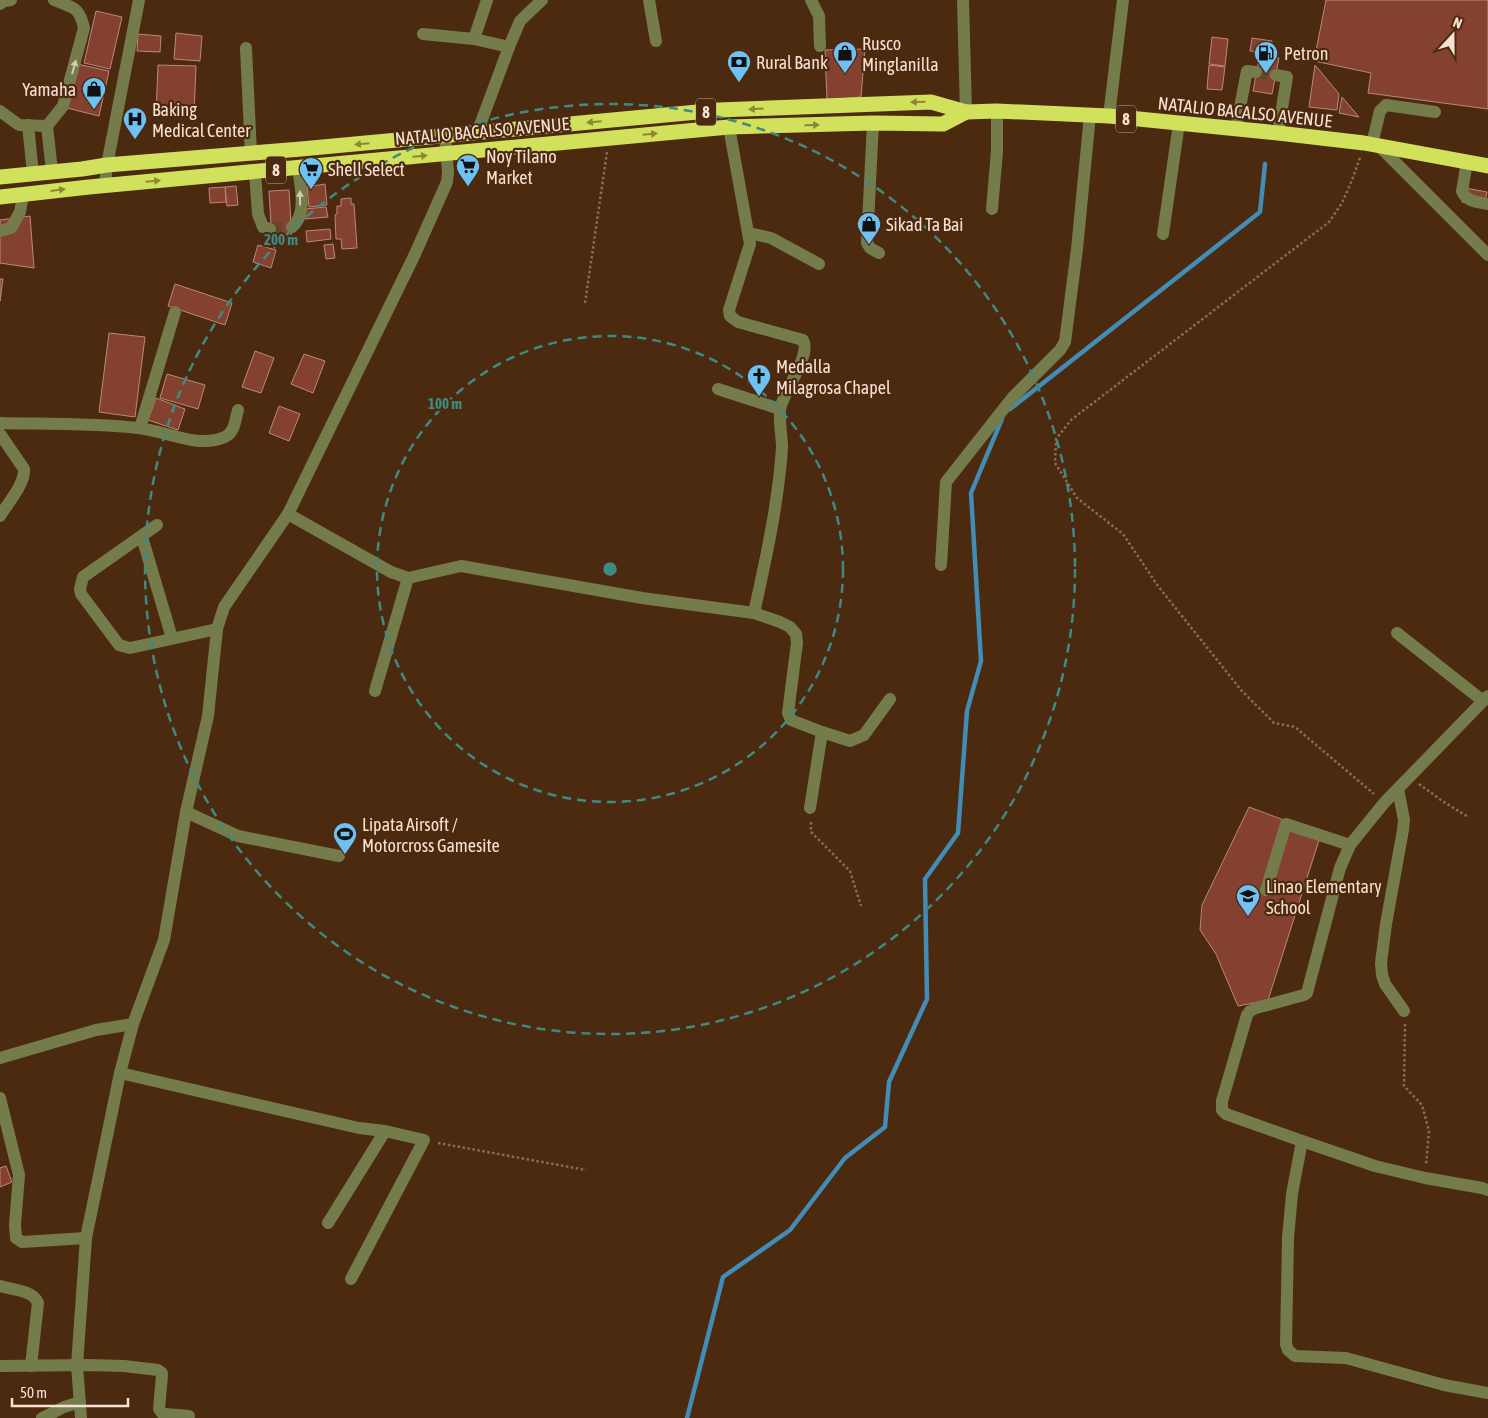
<svg xmlns="http://www.w3.org/2000/svg" width="1488" height="1418" font-family="'Asap Condensed',sans-serif">
  <rect width="100%" height="100%" fill="#4c2a0f"/>
  <g fill="none" stroke-linecap="round" stroke-linejoin="round">
    <!-- stream -->
    <g stroke="#418db7" stroke-width="4.5">
      <polyline points="1010,409 1260,212 1265,164"/>
      <polyline points="687,1418 723,1277 790,1230 845,1158 885,1127 889,1082 927,999 925,879 958,833 967,711 981,661 971,493 1002,419"/>
    </g>
  </g>
  <!-- building -->
  <g fill="#854130" stroke="#ba887b">
    <polygon points="1326,0 1488,0 1488,109 1368,93 1371,73 1314,61"/>
    <polygon points="96,11 122,17 110,69 84,63"/>
    <polygon points="176,33 202,36 200,61 174,59"/>
    <polygon points="138,34 161,36 160,52 137,51"/>
    <polygon points="1212,37 1228,39 1225,66 1209,64"/>
    <polygon points="1252,38 1272,41 1270,54 1250,51"/>
    <polygon points="865,49 861,97 827,100 825,50"/>
    <polygon points="1260,54 1279,58 1272,94 1253,91"/>
    <polygon points="77,64 109,71 99,116 67,108"/>
    <polygon points="158,65 196,66 194,115 156,114"/>
    <polygon points="1209,65 1225,67 1222,90 1207,89"/>
    <polygon points="1315,65 1339,94 1337,110 1309,107"/>
    <polygon points="1342,97 1359,117 1339,113"/>
    <polygon points="325,184 327,205 309,207 307,187"/>
    <polygon points="236,186 238,205 227,206 225,187"/>
    <polygon points="225,187 226,202 210,203 209,188"/>
    <polygon points="1465,188 1487,192 1484,207 1462,202"/>
    <polygon points="289,190 292,241 272,242 269,191"/>
    <polygon points="351,198 351,204 354,204 357,248 342,249 341,239 336,239 335,215 337,214 337,206 341,206 341,199"/>
    <polygon points="326,207 328,217 305,219 304,209"/>
    <polygon points="30,216 34,268 0,263 0,220"/>
    <polygon points="330,229 331,239 307,242 306,231"/>
    <polygon points="333,244 335,258 326,259 324,245"/>
    <polygon points="258,245 276,250 271,268 253,262"/>
    <polygon points="0,279 3,279 0,301"/>
    <polygon points="175,284 232,303 225,325 168,306"/>
    <polygon points="109,333 145,337 135,417 99,412"/>
    <polygon points="255,351 274,358 261,393 242,387"/>
    <polygon points="304,354 325,361 313,393 291,384"/>
    <polygon points="167,374 205,385 198,409 160,398"/>
    <polygon points="156,398 185,409 178,430 148,420"/>
    <polygon points="279,406 300,414 289,441 269,433"/>
    <polygon points="1249,807 1321,834 1268,1000 1238,1006 1216,954 1200,930 1202,905"/>
    <polygon points="6,1166 12,1182 0,1187 0,1168"/>
  </g>
  <g fill="none" stroke-linecap="round" stroke-linejoin="round">
    <!-- minor-tunnel -->
    <g stroke="#66452c" stroke-width="12" stroke-dasharray="12 6" stroke-linecap="butt">
      <polyline points="1256,72 1276,75"/>
      <polyline points="270,229 292,227"/>
    </g>
    <!-- path -->
    <g stroke="#8b6d57" stroke-width="2.5" stroke-dasharray="2.5 2.5" stroke-linecap="butt">
      <polyline points="1360,158 1352,180 1342,203 1329,222 1071,420 1056,439 1055,463 1077,498 1123,534 1158,586 1241,690 1274,723 1295,727 1374,794"/>
      <polyline points="585,303 607,152"/>
      <polyline points="1419,784 1441,800 1468,817"/>
      <polyline points="811,822 811,832 850,871 861,906"/>
      <polyline points="1405,1024 1404,1086 1422,1105 1429,1131 1426,1165"/>
      <polyline points="438,1143 586,1170"/>
    </g>
    <!-- minor -->
    <g stroke="#757c4b" stroke-width="12">
      <polyline points="649,0 656,41"/>
      <polyline points="811,0 819,16 820,46"/>
      <polyline points="963,0 966,112"/>
      <polyline points="0,4 4,1 11,0"/>
      <polyline points="423,34 474,39 509,47"/>
      <polyline points="474,39 487,0"/>
      <polyline points="246,48 251,154"/>
      <polyline points="1276,75 1287,77 1278,133"/>
      <polyline points="0,111 19,125 47,126"/>
      <polyline points="1109,116 1123,0"/>
      <polyline points="873,123 867,243 870,248 879,253"/>
      <polyline points="28,125 33,174"/>
      <path d="M729 127 750 244 729 310 730 316 738 322 803 340C812 355 782 393 780 410 779 423 782 436 782 448 778 505 766 558 754 613"/>
      <polyline points="1236,128 1247,71 1256,72"/>
      <polyline points="477,133 509,47 520,21 542,0"/>
      <polyline points="1372,144 1380,111 1386,105 1435,112"/>
      <polyline points="1378,145 1488,255"/>
      <path d="M1467 162 1462 191C1466 202 1478 202 1488 204"/>
      <path d="M52 171 47 126 63 106 84 28C79 6 73 8 54 0"/>
      <polyline points="255,172 258,214 263,227 270,229"/>
      <polyline points="105,185 107,165 139,0"/>
      <polyline points="992,209 997,151 997,111"/>
      <path d="M292 227C308 214 300 185 298 167"/>
      <polyline points="0,231 11,228 20,212 23,195"/>
      <polyline points="749,233 771,238 819,264"/>
      <polyline points="1163,234 1179,123"/>
      <polyline points="718,389 780,409"/>
      <path d="M0 423C46 424 93 423 138 428 167 431 197 449 225 437 235 432 235 420 238 410"/>
      <polyline points="140,428 175,312"/>
      <path d="M0 434 24 469C25 484 8 503 0 516"/>
      <polyline points="288,514 391,572 408,578 461,566 642,598 754,613 780,622 790,627 796,634 797,643 788,713 791,720 822,732 850,741 864,735 890,699"/>
      <polyline points="157,525 83,577 80,589 81,594 119,645 130,648 217,629"/>
      <polyline points="142,537 172,638"/>
      <polyline points="941,565 946,482 1013,397 1060,350 1065,342 1077,249 1090,115"/>
      <polyline points="1397,633 1483,701"/>
      <polyline points="375,691 408,578"/>
      <polyline points="1398,789 1404,820 1403,830 1386,924 1381,963 1382,975 1385,984 1404,1011"/>
      <polyline points="810,808 822,732"/>
      <polyline points="186,812 238,836 339,856"/>
      <polyline points="1266,890 1286,824 1350,845"/>
      <polyline points="0,1058 96,1030 133,1024"/>
      <polyline points="120,1073 359,1128 385,1131 424,1140 351,1279"/>
      <polyline points="0,1098 19,1175 15,1225 16,1238 22,1242 86,1238"/>
      <polyline points="1302,1141 1226,1114 1222,1110 1222,1101 1247,1015 1250,1011 1256,1008 1304,995 1307,993 1340,868 1350,845 1384,803 1488,696"/>
      <polyline points="1488,1190 1482,1188 1425,1178 1375,1166 1302,1141 1292,1194 1288,1238 1286,1344 1288,1350 1295,1356 1346,1358 1444,1385 1488,1393"/>
      <polyline points="328,1223 385,1131"/>
      <path d="M0 1286C12 1290 33 1290 38 1303L31 1366"/>
      <polyline points="0,1366 88,1365 124,1366 158,1370 162,1373 162,1375 159,1409 162,1413 165,1414 189,1416"/>
      <polyline points="42,1418 64,1407 80,1402"/>
      <polyline points="81,1418 77,1365 86,1238 120,1073 133,1024 164,940 186,812 208,716 217,629 224,607 288,514 415,254 447,182 448,172 445,136"/>
    </g>
    <!-- highway -->
    <g stroke="#d1e15b" stroke-width="15">
      <polyline points="0,177 82,169 107,165 301,149 719,110 931,102 966,112 997,111 1109,116 1278,133 1364,143 1488,166"/>
      <polyline points="0,197 89,187 729,127 873,123 943,124 966,112"/>
    </g>
  </g>
  <!-- one-way arrows -->
  <defs><path id="oneway-solid" d="M-6-.8H1V-3.2L6.5 0L1 3.2V.8H-6Z" transform="scale(1.25)"/></defs>
  <g fill="#d6c8b0">
    <use href="#oneway-solid" transform="translate(74 67) rotate(-75)"/>
    <use href="#oneway-solid" transform="translate(300 198) rotate(-91)"/>
  </g>
  <g fill="#8e8635">
    <use href="#oneway-solid" transform="translate(918 102) rotate(179)"/>
    <use href="#oneway-solid" transform="translate(756 109) rotate(177)"/>
    <use href="#oneway-solid" transform="translate(594 122) rotate(175)"/>
    <use href="#oneway-solid" transform="translate(812 125) rotate(-2)"/>
    <use href="#oneway-solid" transform="translate(650 134) rotate(-5)"/>
    <use href="#oneway-solid" transform="translate(362 144) rotate(175)"/>
    <use href="#oneway-solid" transform="translate(420 156) rotate(-5)"/>
    <use href="#oneway-solid" transform="translate(153 181) rotate(-5)"/>
    <use href="#oneway-solid" transform="translate(58 190) rotate(-7)"/>
  </g>
  <!-- distance rings -->
  <g fill="none" stroke="#3d8b82" stroke-width="2.5" stroke-dasharray="9 6">
    <circle cx="610" cy="569" r="233"/>
    <circle cx="610" cy="569" r="465"/>
  </g>
  <!-- icons -->
  <defs>
    <g id="shop-pin" transform="scale(1.25)"><path d="M0 17L-7.5 6A9.5 9.5 0 1 1 7.5 6Z" fill="#6dc2f3" stroke="#4c2a0f"/><path d="M-5-2.5h2.3a2.7 3.5 0 0 1 5.4 0H5L5.5 6h-11ZM-1.5-2.5h3a1.5 2.3 0 0 0-3 0Z" fill="#111"/></g>
    <g id="fuel-pin" transform="scale(1.25)"><path d="M0 17L-7.5 6A9.5 9.5 0 1 1 7.5 6Z" fill="#6dc2f3" stroke="#4c2a0f"/><path d="M-5.5-6h7V0h2V4h1.3V-2.5L3-4.5l.8-.8L6-3V5H2.5V1h-1V6h-7ZM-4.2-4.7v3.2H.2V-4.7Z" fill="#111"/></g>
    <g id="bank-pin" transform="scale(1.25)"><path d="M0 17L-7.5 6A9.5 9.5 0 1 1 7.5 6Z" fill="#6dc2f3" stroke="#4c2a0f"/><path d="M-6-4H6V4H-6ZM0-2.3a2.3 2.3 0 1 0 0 4.6a2.3 2.3 0 1 0 0-4.6Z" fill="#111"/></g>
    <g id="hospital-pin" transform="scale(1.25)"><path d="M0 17L-7.5 6A9.5 9.5 0 1 1 7.5 6Z" fill="#6dc2f3" stroke="#4c2a0f"/><path d="M-5-5h3v3.5h4V-5h3V5h-3V1.5h-4V5h-3Z" fill="#111"/></g>
    <g id="supermarket-pin" transform="scale(1.25)"><path d="M0 17L-7.5 6A9.5 9.5 0 1 1 7.5 6Z" fill="#6dc2f3" stroke="#4c2a0f"/><path d="M-6-5.5h2.5l.6 2H6L4.5 2H-2.5L-4.4-4H-6ZM-1.5 3.2a1.3 1.3 0 1 0 .1 0ZM3 3.2a1.3 1.3 0 1 0 .1 0Z" fill="#111"/></g>
    <g id="church-pin" transform="scale(1.25)"><path d="M0 17L-7.5 6A9.5 9.5 0 1 1 7.5 6Z" fill="#6dc2f3" stroke="#4c2a0f"/><path d="M-1.2-6h2.4v3.5h3.3v2.4h-3.3V6h-2.4V-.1h-3.3v-2.4h3.3Z" fill="#111"/></g>
    <g id="stadium-pin" transform="scale(1.25)"><path d="M0 17L-7.5 6A9.5 9.5 0 1 1 7.5 6Z" fill="#6dc2f3" stroke="#4c2a0f"/><path d="M0-5a6.5 5 0 1 0 0 10a6.5 5 0 1 0 0-10ZM-3.5-1.8h7v3.6h-7Z" fill="#111"/></g>
    <g id="school-pin" transform="scale(1.25)"><path d="M0 17L-7.5 6A9.5 9.5 0 1 1 7.5 6Z" fill="#6dc2f3" stroke="#4c2a0f"/><path d="M0-5L7-2L0 1L-7-2ZM-4 1L0 2.5L4 1V4Q0 6-4 4Z" fill="#111"/></g>
  </defs>
  <g fill-rule="evenodd">
    <use href="#shop-pin" x="845" y="53"/>
    <use href="#fuel-pin" x="1266" y="53"/>
    <use href="#bank-pin" x="739" y="62"/>
    <use href="#shop-pin" x="94" y="89"/>
    <use href="#hospital-pin" x="135" y="119"/>
    <use href="#supermarket-pin" x="468" y="166"/>
    <use href="#supermarket-pin" x="311" y="169"/>
    <use href="#shop-pin" x="869" y="224"/>
    <use href="#church-pin" x="759" y="376"/>
    <use href="#stadium-pin" x="345" y="834"/>
    <use href="#school-pin" x="1248" y="896"/>
  </g>
  <g text-anchor="middle" dominant-baseline="central" stroke-width="4.5" stroke-linejoin="round" paint-order="stroke">
    <!-- shield labels -->
    <g fill="#4c2a0f" stroke="#c4aa98" stroke-width="1">
      <rect x="696" y="98.5" width="20" height="27" rx="4"/>
      <rect x="1116" y="105.5" width="20" height="27" rx="4"/>
      <rect x="266" y="156.5" width="20" height="27" rx="4"/>
    </g>
    <g font-size="16" font-weight="bold" fill="#f7e1d2">
      <text x="706" y="112">8</text>
      <text x="1126" y="119">8</text>
      <text x="276" y="170">8</text>
    </g>
    <!-- poi labels -->
    <g font-size="18" fill="#f7e1d2" stroke="#4c2a0f" text-anchor="start">
      <text x="862" y="43">Rusco<tspan x="862" dy="21">Minglanilla</tspan></text>
      <text x="1284" y="53">Petron</text>
      <text x="756" y="62">Rural Bank</text>
      <text x="76" y="89" text-anchor="end">Yamaha</text>
      <text x="152" y="109">Baking<tspan x="152" dy="21">Medical Center</tspan></text>
      <text x="486" y="156">Noy Tilano<tspan x="486" dy="21">Market</tspan></text>
      <text x="328" y="169">Shell Select</text>
      <text x="886" y="224">Sikad Ta Bai</text>
      <text x="776" y="366">Medalla<tspan x="776" dy="21">Milagrosa Chapel</tspan></text>
      <text x="362" y="824">Lipata Airsoft /<tspan x="362" dy="21">Motorcross Gamesite</tspan></text>
      <text x="1266" y="886">Linao Elementary<tspan x="1266" dy="21">School</tspan></text>
    </g>
    <!-- street labels -->
    <g font-size="18" fill="#f7e1d2" stroke="#4c2a0f">
      <text transform="translate(1245 112) rotate(6)">NATALIO BACALSO AVENUE</text>
      <text transform="translate(482 131) rotate(-5)">NATALIO BACALSO AVENUE</text>
    </g>
  </g>
  <circle cx="610" cy="569" r="8" fill="#3d8b82" stroke="#4c2a0f" stroke-width="2.5"/>
  <g font-size="15" text-anchor="middle" font-weight="bold" fill="#3d8b82" stroke="#4c2a0f" stroke-width="4.5" stroke-linejoin="round" paint-order="stroke">
    <text x="281" y="245">200 m</text>
    <text x="445" y="409">100 m</text>
  </g>
  <!-- north arrow -->
  <g transform="translate(1453 35) rotate(21)" stroke="#4c2a0f" stroke-width="4" paint-order="stroke">
  <path d="M0-4L9 19L0 12L-9 19Z" fill="#f7e1d2"/>
  <text y="-8" font-size="14" font-weight="bold" text-anchor="middle" fill="#f7e1d2">N</text>
  </g>
  <!-- scale -->
  <path d="M12 1398v8h116v-8" fill="none" stroke="#f7e1d2" stroke-width="2.5"/>
  <text x="20" y="1398" font-size="15" fill="#f7e1d2" stroke="#4c2a0f" stroke-width="4" paint-order="stroke">50 m</text>
</svg>
